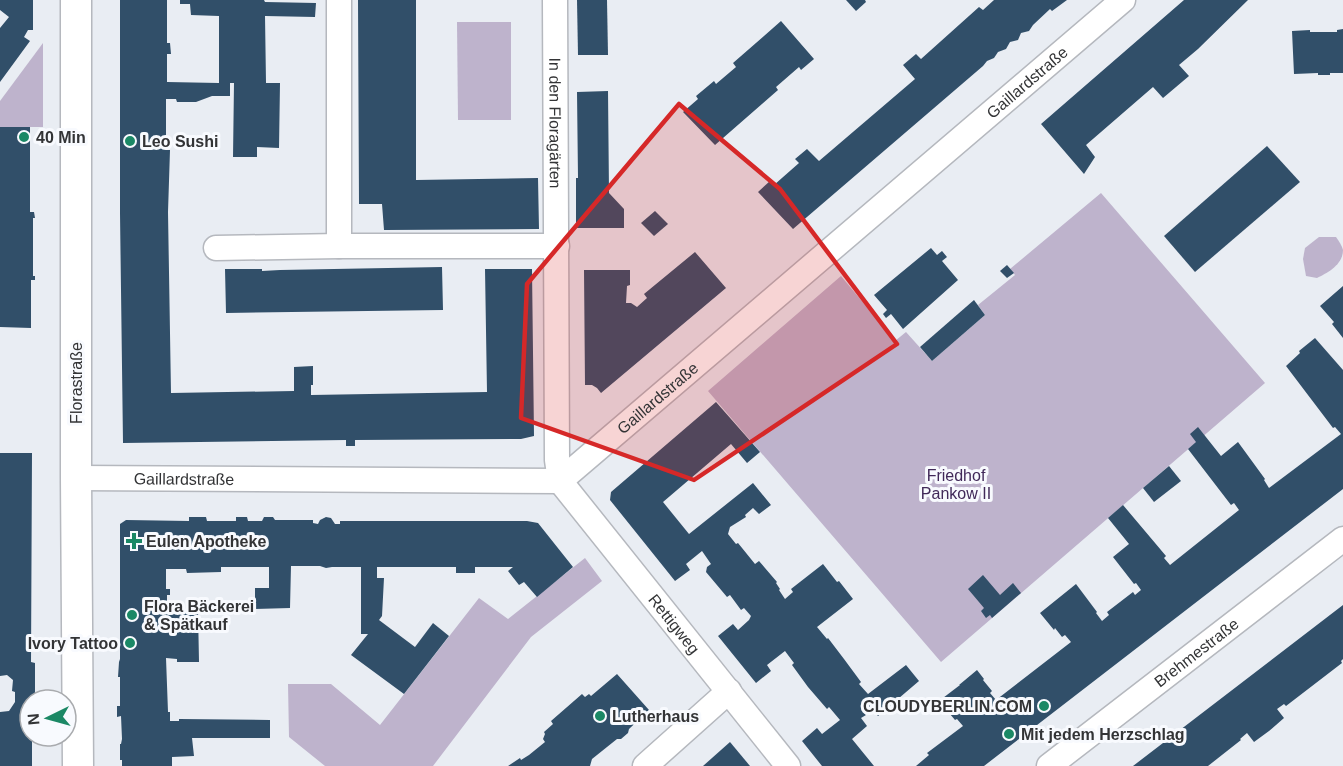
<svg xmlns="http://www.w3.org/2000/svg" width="1343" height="766" font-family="Helvetica,sans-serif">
  <rect width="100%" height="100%" fill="#e9edf3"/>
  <!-- green -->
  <g fill="#beb3cc">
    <polygon points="457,22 511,22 511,120 458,120"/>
    <polygon points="43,43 43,127 0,127 0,101"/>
    <polygon points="1101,193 1265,383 941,662 708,391 841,276 895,341 906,332 932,361 985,315 978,305 1015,275 1010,269"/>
    <path d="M1319 237H1336C1339 241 1342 246 1343 250 1343 265 1327 273 1317 278L1306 276 1303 259 1305 248Z"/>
    <polygon points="585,558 602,581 531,637 433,766 325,766 289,737 288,684 331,684 380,725 479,598 508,619"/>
  </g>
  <!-- building -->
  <g fill="#314f69">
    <polygon points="0,0 33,0 33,30 28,30 24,37 30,41 0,82 0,28 9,17 0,10"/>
    <polygon points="120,0 167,0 167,43 170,43 171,54 167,54 167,82 219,83 219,16 191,15 190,4 180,4 180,0 264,0 265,2 316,3 315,17 265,16 266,83 280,83 279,148 257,147 257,157 233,157 234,83 230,83 230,96 212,96 196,102 177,102 176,99 166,99 166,150 170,150 168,212 171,393 294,391 294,367 313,366 313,385 311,385 311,395 487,392 485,269 532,269 534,436 521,439 355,440 355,446 346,446 346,440 123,443 120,213"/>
    <polygon points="358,0 416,0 416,180 538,178 539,229 384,230 382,204 359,204"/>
    <polygon points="577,0 607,0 608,55 578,55"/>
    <polygon points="846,0 865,0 866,2 856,11"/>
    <polygon points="994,0 1067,0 1052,11 1050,9 1033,25 1029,31 1021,33 1018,40 1010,42 1006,49 998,52 994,58 987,61 983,66 793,229 758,192 770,181 774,185 799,163 795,159 807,149 819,161 915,79 903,65 916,54 921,59 979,7 983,10"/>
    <polygon points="1184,0 1248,0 1198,49 1179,65 1189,76 1163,98 1153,87 1086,145 1095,157 1084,174 1041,124"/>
    <polygon points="781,21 814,59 801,70 799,67 776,87 778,90 715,145 683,112 698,99 696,96 714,81 716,84 736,67 733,63"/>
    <polygon points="1343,29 1343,73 1330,73 1330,75 1318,75 1318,73 1294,74 1292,31 1310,30 1310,32 1337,32 1337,30"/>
    <polygon points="608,91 609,193 624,209 624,228 576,228 576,178 578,178 577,92"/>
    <polygon points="0,127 30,127 30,212 34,212 35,218 33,218 33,276 35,276 35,280 31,280 31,328 0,327"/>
    <polygon points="1267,146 1300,182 1195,272 1164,236"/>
    <polygon points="655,211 668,224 654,236 641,223"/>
    <polygon points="931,248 937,255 942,251 947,257 942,261 958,280 903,329 891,314 886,318 883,314 887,310 874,295"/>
    <polygon points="695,252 726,288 601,393 597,388 592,385 585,385 584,270 630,270 630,285 627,286 626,303 631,303 637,307 647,298 644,294"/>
    <polygon points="1007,265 1014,273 1007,278 1000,271"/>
    <polygon points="442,267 443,310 226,313 225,269 262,269 262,271 280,270"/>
    <polygon points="1343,286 1343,338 1332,324 1334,322 1320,306"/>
    <polygon points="974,300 985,315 932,361 920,347"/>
    <polygon points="1315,338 1343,370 1343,489 984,766 916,766 929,755 927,753 963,726 957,719 955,720 939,701 960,685 959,685 977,670 984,679 983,680 992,691 990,693 996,700 1071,642 1065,635 1062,637 1055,628 1054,630 1040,613 1076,584 1097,612 1096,613 1102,621 1109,615 1107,612 1133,592 1135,595 1141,590 1136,583 1134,584 1113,557 1129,544 1108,518 1123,505 1166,556 1164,558 1170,565 1239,510 1234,503 1231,505 1188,449 1196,442 1190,434 1198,427 1221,456 1238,442 1265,479 1264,480 1269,488 1341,434 1335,427 1333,428 1286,366 1300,353 1299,351"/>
    <polygon points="716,402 760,452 747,463 731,444 663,502 689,534 753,483 771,505 759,514 753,508 745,515 746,517 730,527 728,534 736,544 738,543 755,564 759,561 777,582 776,583 780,589 779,590 785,599 793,592 791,589 823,564 837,582 839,581 853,599 817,627 827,639 828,638 844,659 861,682 859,684 868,694 906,665 919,681 878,716 871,708 864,713 866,715 861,718 867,726 852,739 874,766 822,766 802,741 817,728 822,734 840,720 829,707 827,709 808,687 792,665 794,663 785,651 767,665 771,671 756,683 718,636 733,624 738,630 749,620 751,616 744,608 741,610 730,595 727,597 706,572 707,567 711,564 702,551 686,564 690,570 675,581 610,500 611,492"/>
    <polygon points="0,453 32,453 31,662 35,663 35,700 30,700 30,736 32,736 32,766 0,766 0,712 9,711 15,702 15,692 12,691 13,680 7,675 0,676"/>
    <polygon points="1169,466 1181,481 1154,502 1143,488"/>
    <polygon points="189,517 206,517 207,521 236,521 236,517 247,517 248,521 262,521 264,517 273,517 275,520 313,520 313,523 318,524 320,520 326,517 331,518 335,524 340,524 340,521 527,521 538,523 573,567 537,597 524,582 519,585 508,571 513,567 475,567 475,573 456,573 456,567 377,567 377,578 384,578 382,616 379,620 415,647 433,623 449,636 404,694 351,655 368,634 361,634 361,567 332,567 326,568 320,566 291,566 290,608 255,609 255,588 269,588 269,567 221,567 221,572 187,573 186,569 166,569 166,589 170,589 170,595 167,595 167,611 198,611 199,662 177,662 177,659 166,658 168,712 170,712 170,721 179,721 179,719 270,720 270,738 192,738 194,756 172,757 172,766 122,766 122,760 120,760 120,744 121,744 122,739 121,716 117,717 117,706 120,706 120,677 118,677 119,662 120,659 120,524 126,520 189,521"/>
    <polygon points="983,575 1000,595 1013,583 1021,593 992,618 990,615 986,618 981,611 984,608 968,589"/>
    <polygon points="1343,605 1343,659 1341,661 1342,663 1286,706 1284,704 1277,709 1284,718 1269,731 1254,742 1247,733 1240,739 1241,740 1208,766 1133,766"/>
    <polygon points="617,674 649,710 629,729 628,733 621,739 617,739 592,759 590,766 508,766 520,758 521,760 529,755 545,742 543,739 545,734 544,732 553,724 551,721 582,694 585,697 589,694 591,696"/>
    <polygon points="730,742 750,766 703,766"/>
  </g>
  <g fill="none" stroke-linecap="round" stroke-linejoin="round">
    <!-- minor casing -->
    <g stroke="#b5b8be" stroke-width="27">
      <g id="minor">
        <polyline points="339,0 339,246"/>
        <path id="s1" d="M555 0 557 460 560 481"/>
        <polyline points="216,248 339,246 557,246"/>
        <path id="s2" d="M76 478 560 481 1123 0"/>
        <path id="s3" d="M560 481 788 766"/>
        <polyline points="645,766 729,691"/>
        <path id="s4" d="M1049 766 1343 539"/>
      </g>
    </g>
    <!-- tertiary casing -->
    <g stroke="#b5b8be" stroke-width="33">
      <polyline id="tertiary" points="76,0 76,478 78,766"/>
    </g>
    <!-- minor -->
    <use href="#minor" stroke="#fff" stroke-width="24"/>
    <!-- tertiary -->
    <use href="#tertiary" stroke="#fff" stroke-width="30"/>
  </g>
  <!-- marked area -->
  <path fill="#d62828" fill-opacity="0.2" stroke="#d62828" stroke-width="4.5" stroke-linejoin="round" d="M679 104 780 189 897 344 694 480 521 418 527 284Z"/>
  <!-- markers -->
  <g fill="#1b8865" stroke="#f8fafe" stroke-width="2">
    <circle cx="24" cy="137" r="6"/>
    <circle cx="130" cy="141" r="6"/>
    <path d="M131 532h6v6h6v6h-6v6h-6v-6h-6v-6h6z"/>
    <circle cx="132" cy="615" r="6"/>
    <circle cx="130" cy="643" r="6"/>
    <circle cx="1044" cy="706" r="6"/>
    <circle cx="600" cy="716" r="6"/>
    <circle cx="1009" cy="734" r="6"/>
  </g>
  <g text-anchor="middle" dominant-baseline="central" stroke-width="6" stroke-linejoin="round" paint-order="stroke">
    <!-- street labels -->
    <g font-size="16" fill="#333436" stroke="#f8fafe">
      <text stroke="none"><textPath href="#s2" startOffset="1098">Gaillardstraße</textPath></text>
      <text stroke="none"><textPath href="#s1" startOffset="123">In den Floragärten</textPath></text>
      <text transform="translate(76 383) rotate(-90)">Florastraße</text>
      <text stroke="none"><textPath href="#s2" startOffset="612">Gaillardstraße</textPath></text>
      <text stroke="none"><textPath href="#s2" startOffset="108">Gaillardstraße</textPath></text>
      <text stroke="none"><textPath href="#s3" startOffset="183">Rettigweg</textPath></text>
      <text stroke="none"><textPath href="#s4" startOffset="186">Brehmestraße</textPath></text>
    </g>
    <!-- poi labels -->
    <g font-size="16" font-weight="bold" fill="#333436" stroke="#f8fafe" text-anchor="start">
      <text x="36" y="137">40 Min</text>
      <text x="142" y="141">Leo Sushi</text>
      <text x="146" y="541">Eulen Apotheke</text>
      <text x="144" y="606">Flora Bäckerei<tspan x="144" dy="18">&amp; Spätkauf</tspan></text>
      <text x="118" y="643" text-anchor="end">Ivory Tattoo</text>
      <text x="1032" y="706" text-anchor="end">CLOUDYBERLIN.COM</text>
      <text x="612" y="716">Lutherhaus</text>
      <text x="1021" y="734">Mit jedem Herzschlag</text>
    </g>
    <!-- park labels -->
    <g font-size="16" fill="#412959" stroke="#f8fafe">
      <text x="956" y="475">Friedhof<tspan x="956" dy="18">Pankow II</tspan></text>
    </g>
  </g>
  <!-- north arrow -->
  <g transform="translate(48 718) rotate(265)"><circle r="28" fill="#f8fafe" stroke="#a9abae" stroke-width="1.5"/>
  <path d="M0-4.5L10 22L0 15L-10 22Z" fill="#1b8865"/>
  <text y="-9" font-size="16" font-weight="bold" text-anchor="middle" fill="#333436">N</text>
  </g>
</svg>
